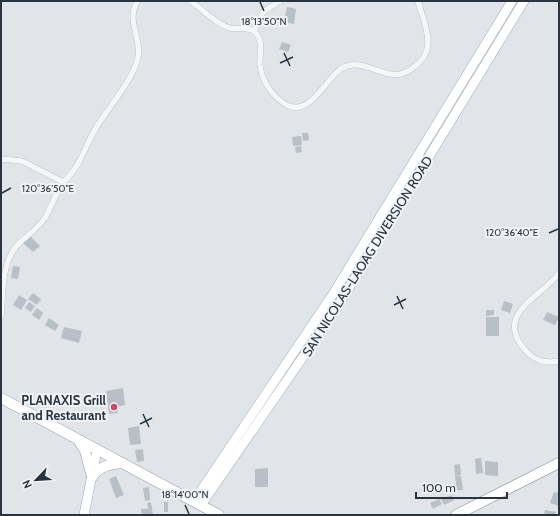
<svg xmlns="http://www.w3.org/2000/svg" width="560" height="516" font-family="Cabin,sans-serif">
  <rect width="100%" height="100%" fill="#e1e5ea"/>
  <!-- building -->
  <g fill="#b8bfc6">
    <polygon points="287,7 296,9 294,24 284,22"/>
    <polygon points="282,42 291,45 288,52 279,49"/>
    <polygon points="302,133 308,133 309,140 303,141"/>
    <polygon points="301,136 302,145 293,146 292,137"/>
    <polygon points="301,146 302,152 296,153 295,147"/>
    <polygon points="30,236 40,246 33,252 23,243"/>
    <polygon points="13,266 20,267 18,279 11,278"/>
    <polygon points="33,293 41,299 37,305 28,299"/>
    <polygon points="19,295 27,300 21,310 13,305"/>
    <polygon points="504,301 513,304 510,313 501,310"/>
    <polygon points="29,302 35,306 31,312 25,308"/>
    <polygon points="37,308 43,313 39,320 32,315"/>
    <polygon points="486,310 494,310 494,315 486,316"/>
    <polygon points="547,312 559,317 555,325 543,320"/>
    <rect x="486" y="317" width="13" height="19"/>
    <polygon points="49,318 59,325 55,331 45,325"/>
    <polygon points="64,327 82,331 79,343 61,338"/>
    <polygon points="123,388 125,405 117,407 118,413 109,414 106,391"/>
    <polygon points="139,426 141,444 130,445 128,428"/>
    <polygon points="143,449 144,461 137,462 135,450"/>
    <polygon points="481,458 483,473 476,474 475,459"/>
    <polygon points="485,461 498,462 498,476 485,475"/>
    <polygon points="460,464 461,475 455,476 454,465"/>
    <polygon points="268,468 268,487 255,487 255,469"/>
    <polygon points="116,476 124,495 116,498 109,479"/>
    <polygon points="455,476 461,476 463,490 457,490"/>
    <polygon points="149,487 150,500 145,501 143,488"/>
    <polygon points="554,492 559,493 559,506 550,503"/>
    <polygon points="452,495 454,500 444,505 441,499"/>
    <polygon points="439,499 442,504 433,509 430,503"/>
    <polygon points="151,502 153,515 142,515 141,509 148,509 147,503"/>
    <rect x="164" y="502" width="4" height="10"/>
    <polygon points="545,510 556,512 555,515 544,515"/>
  </g>
  <g fill="none" stroke-linecap="round" stroke-linejoin="round">
    <!-- street casing -->
    <g stroke="#a6acb4" stroke-width="6">
      <g id="street">
        <path d="M190 1C203 9 215 24 230 28 238 30 250 26 256 33 264 43 259 54 260 65 262 82 274 99 289 106 311 115 326 78 342 68 361 57 382 78 401 74 406 73 410 70 414 67 439 50 424 24 418 1"/>
        <polyline points="254,31 263,12 280,1"/>
        <path d="M1 159 22 161 63 182C80 168 85 146 96 128 108 108 134 79 138 57 142 38 125 19 138 1"/>
        <path d="M559 273C542 297 492 314 526 351 534 360 546 364 559 361"/>
        <path d="M1 317C3 295 1 267 15 248 24 237 37 230 45 218 52 206 56 193 63 182"/>
      </g>
    </g>
    <!-- primary casing -->
    <g stroke="#a0abb5" stroke-width="10">
      <g id="primary">
        <polyline points="194,501 333,294 512,1"/>
        <polyline points="201,505 336,309 524,1"/>
        <polyline points="84,515 97,450"/>
      </g>
    </g>
    <!-- highway casing -->
    <g stroke="#8994a0" stroke-width="11">
      <g id="highway">
        <polyline points="1,398 219,515"/>
        <polyline points="79,441 85,451 92,477"/>
        <path d="M92 477C100 466 110 464 123 463"/>
        <polyline points="456,515 559,463"/>
      </g>
    </g>
    <!-- street -->
    <use href="#street" stroke="#f4f6f8" stroke-width="5.5"/>
    <!-- primary -->
    <use href="#primary" stroke="#fff" stroke-width="9"/>
    <!-- highway -->
    <use href="#highway" stroke="#fff" stroke-width="10"/>
  </g>
  <!-- ticks -->
  <path fill="none" stroke="#2a3441" stroke-width="1.5" d="M260 2 264 11M284 53 290 66M280 63 293 57M2 193 11 188M549 233 558 229M397 296 403 309M394 305 406 299M143 414 149 427M140 424 152 418M185 505 189 514"/>
  <!-- markers -->
  <circle fill="#cd4869" stroke="#f1f4f7" stroke-width="1.5" cx="114" cy="407" r="4"/>
  <g text-anchor="middle" dominant-baseline="central" stroke-width="4" stroke-linejoin="round" paint-order="stroke">
    <!-- street labels -->
    <g font-size="13" fill="#2a3441" stroke="#f1f4f7">
      <text transform="translate(367 256) rotate(-58)">SAN NICOLAS-LAOAG DIVERSION ROAD</text>
    </g>
    <!-- poi labels -->
    <g font-size="13" font-weight="bold" fill="#2a3441" stroke="#f1f4f7" text-anchor="end">
      <text x="106" y="400">PLANAXIS Grill<tspan x="106" dy="15">and Restaurant</tspan></text>
    </g>
  </g>
  <g font-size="10" text-anchor="middle" fill="#2a3441" stroke="#f1f4f7" stroke-width="4" stroke-linejoin="round" paint-order="stroke">
    <text x="264" y="25">18°13'50"N</text>
    <text x="48" y="192">120°36'50"E</text>
    <text x="512" y="236">120°36'40"E</text>
    <text x="185" y="498">18°14'00"N</text>
  </g>
  <!-- border -->
  <rect width="560" height="516" fill="none" stroke="#2a3441" stroke-width="4"/>
  <!-- north arrow -->
  <g transform="translate(36 480) rotate(245)" stroke="#f1f4f7" stroke-width="3" paint-order="stroke">
  <path d="M0-3L7 15L0 10L-7 15Z" fill="#2a3441"/>
  <text y="-6" font-size="11" font-weight="bold" text-anchor="middle" fill="#2a3441">N</text>
  </g>
  <!-- scale -->
  <path d="M416 492v6h91v-6" fill="none" stroke="#2a3441" stroke-width="2"/>
  <text x="422" y="492" font-size="12" fill="#2a3441" stroke="#f1f4f7" stroke-width="3" paint-order="stroke">100 m</text>
</svg>
